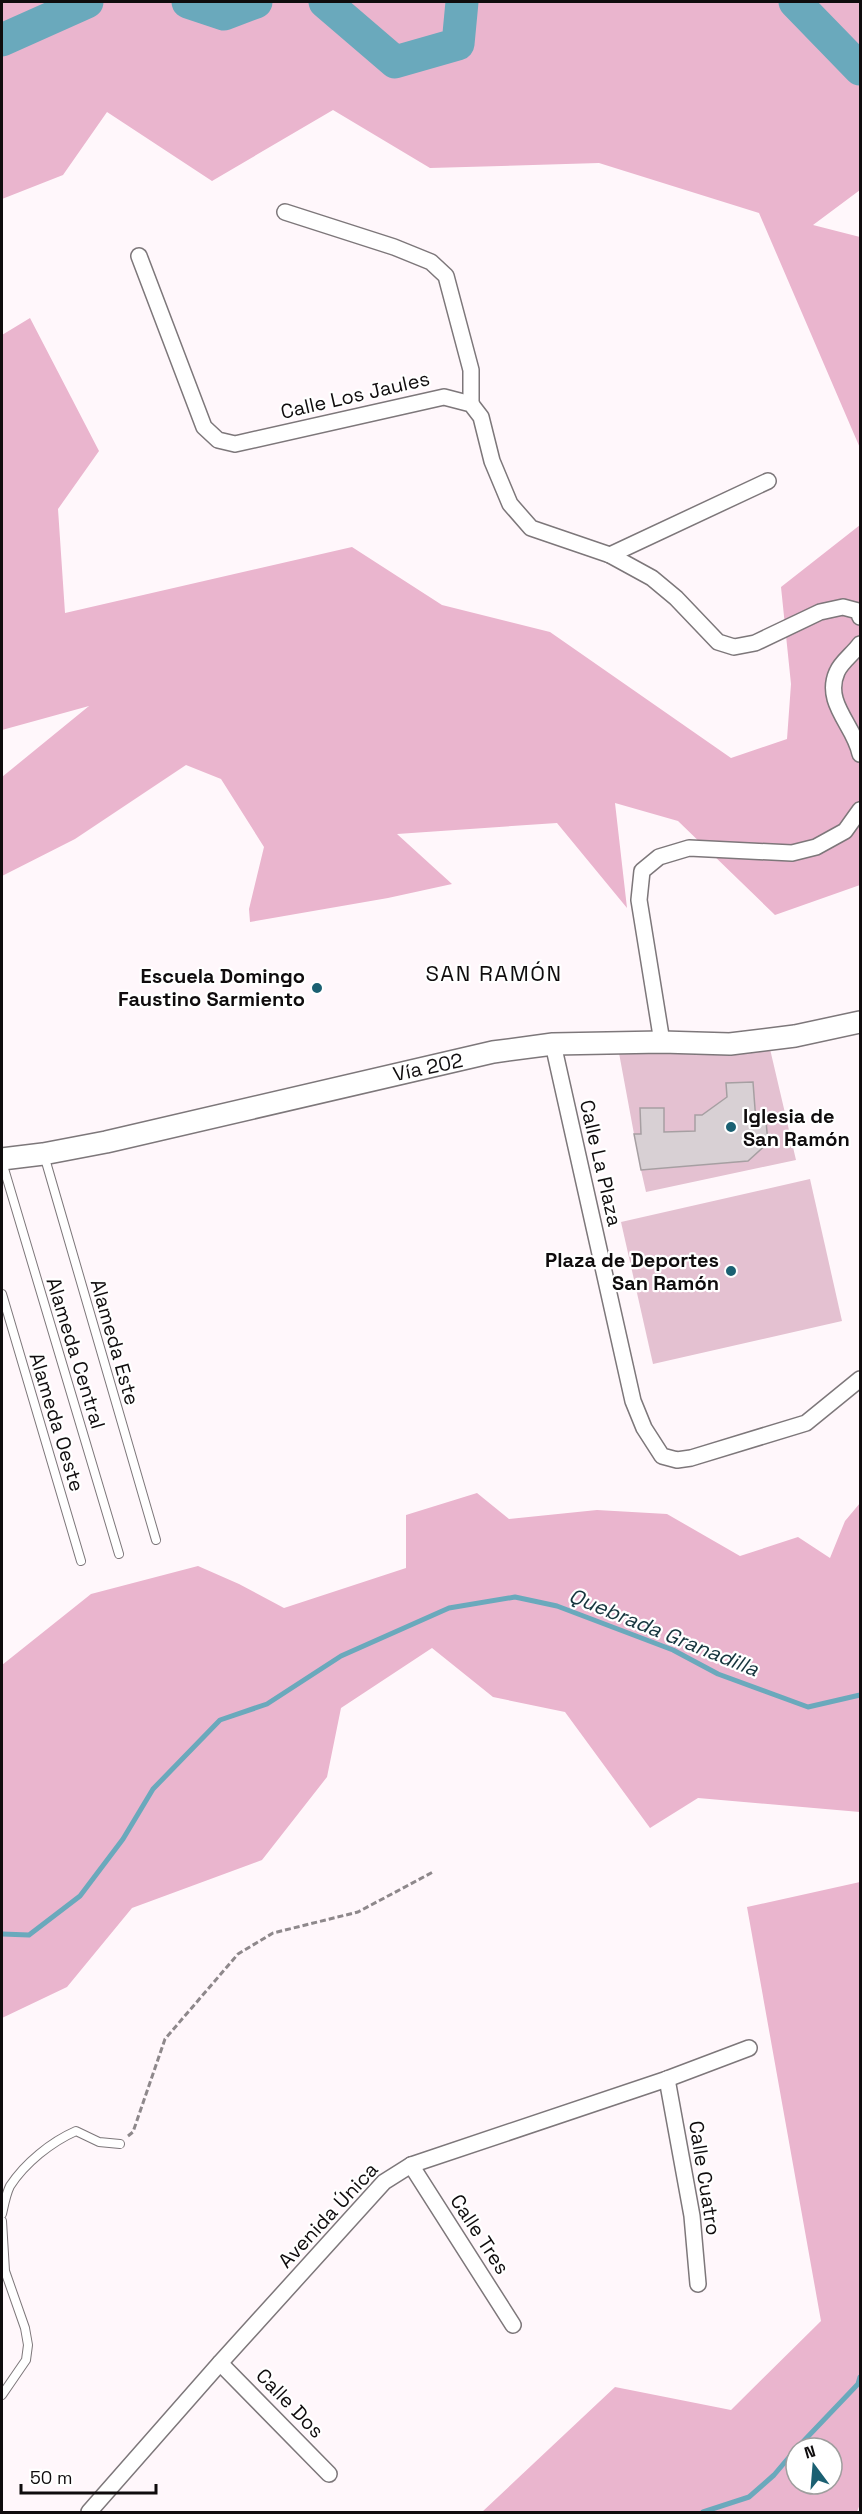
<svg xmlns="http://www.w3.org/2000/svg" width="862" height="2514" font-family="'Space Grotesk',sans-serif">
  <rect width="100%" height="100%" fill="#fff7fb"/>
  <!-- green -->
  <g fill="#e4c1d1">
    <polygon points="770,1049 796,1160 646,1192 641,1170 748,1161 768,1143 766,1121 756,1122 753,1082 727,1083 728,1104 723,1100 712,1108 715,1115 695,1115 695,1131 664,1132 663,1108 640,1108 641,1134 634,1134 619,1053"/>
    <polygon points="810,1179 842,1321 653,1364 621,1222"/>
  </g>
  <!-- forest -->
  <g fill="#eab5ce" fill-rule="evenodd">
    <polygon points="2,2 860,2 860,190 813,225 860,237 860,448 759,213 599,163 430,168 333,110 212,181 107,112 63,175 2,199"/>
    <polygon points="30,318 99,451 58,509 65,613 352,547 442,605 550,632 731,758 787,739 791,684 781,587 860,525 860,885 775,915 678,821 615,803 627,908 557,823 397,834 452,884 388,898 250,922 249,909 264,847 221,779 186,765 75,839 2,876 2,777 89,706 2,730 2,335"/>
    <polygon points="477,1493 509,1519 597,1510 667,1514 740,1556 798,1537 830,1558 845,1521 860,1503 860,1812 698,1798 650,1828 565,1712 493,1697 432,1648 341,1708 327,1777 262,1860 132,1908 67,1987 2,2018 2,1665 91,1594 198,1566 239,1584 284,1608 406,1568 406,1515"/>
    <path d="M860 1882V2504L857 2512H482L615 2387 731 2410 821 2321 747 1907ZM796 2448H832V2484H796Z"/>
  </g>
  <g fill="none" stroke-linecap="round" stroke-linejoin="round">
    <!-- stream -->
    <g stroke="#6aa9bc" stroke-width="5">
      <polyline points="2,1934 29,1935 80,1896 123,1839 153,1789 220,1720 267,1704 341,1656 449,1608 515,1597 557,1606 673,1650 718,1674 808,1707 860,1695"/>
      <polyline points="797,2448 858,2384 860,2377"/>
      <polyline points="703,2512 749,2497 774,2475 796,2449"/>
    </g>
    <!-- river -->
    <g stroke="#6aa9bc" stroke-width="33">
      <polyline points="188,2 224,14 256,2"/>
      <polyline points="325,2 395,62 458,44 462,2"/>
      <polyline points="795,2 860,69"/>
      <polyline points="2,40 87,2"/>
    </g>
  </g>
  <!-- building -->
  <polygon fill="#d8d0d4" stroke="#a69fa2" stroke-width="1.5" points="753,1082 756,1122 766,1121 768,1143 748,1161 641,1170 634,1134 641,1134 640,1108 664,1108 664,1132 695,1131 695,1115 702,1115 727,1097 726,1083"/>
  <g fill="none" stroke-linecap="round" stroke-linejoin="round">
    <!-- service casing -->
    <g stroke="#7d777a" stroke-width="10">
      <g id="service">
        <polyline points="44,1155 156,1540"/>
        <polyline points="2,1162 119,1554"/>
        <polyline points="2,1294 81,1561"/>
        <path d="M2 2214C4 2205 6 2194 10 2186 25 2163 51 2142 76 2131L99 2142 120 2144"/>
        <polyline points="2,2221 5,2271 25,2328 28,2345 26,2360 2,2395"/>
      </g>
    </g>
    <!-- minor casing -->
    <g stroke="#7d777a" stroke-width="18">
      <g id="minor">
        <polyline points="285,212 394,247 431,262 446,276 471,370 471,404"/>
        <polyline points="139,256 204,427 218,440 235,444 444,397 471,404 481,417 492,461 510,504 531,528 610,555 652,578 676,598 718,642 734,647 755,643 820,612 843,607 858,611 860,617"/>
        <polyline points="610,555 768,481"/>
        <path d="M860 644C854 653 841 662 837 672 823 703 855 726 860 754"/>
        <polyline points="662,1042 639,900 642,871 659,857 689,848 792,853 816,847 845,831 860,810"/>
        <polyline points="553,1044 633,1401 644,1428 662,1456 677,1460 691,1458 806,1423 860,1379"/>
        <polyline points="667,2079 692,2216 698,2284"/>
        <polyline points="411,2165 513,2325"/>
        <polyline points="220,2363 329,2474"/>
        <polyline points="89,2512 220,2363 384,2182 411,2165 667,2079 749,2048"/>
      </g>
    </g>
    <!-- secondary casing -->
    <g stroke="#7d777a" stroke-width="24">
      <polyline id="secondary" points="2,1159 43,1154 106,1142 493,1052 553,1044 662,1042 730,1044 795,1036 860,1022"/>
    </g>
    <!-- path -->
    <polyline stroke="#8e888b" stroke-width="3" stroke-dasharray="6 3" stroke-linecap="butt" points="128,2136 133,2132 165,2039 238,1954 273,1933 358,1912 433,1872"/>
    <!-- service -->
    <use href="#service" stroke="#fff" stroke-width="8"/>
    <!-- minor -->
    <use href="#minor" stroke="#fff" stroke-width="15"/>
    <!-- secondary -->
    <use href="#secondary" stroke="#fff" stroke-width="21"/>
  </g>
  <!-- markers -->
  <g fill="#1b6072" stroke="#fff" stroke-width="2">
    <circle cx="317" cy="988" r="6"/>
    <circle cx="731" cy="1127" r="6"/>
    <circle cx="731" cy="1271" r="6"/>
  </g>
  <g text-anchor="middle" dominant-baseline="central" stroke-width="4.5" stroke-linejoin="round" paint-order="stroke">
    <!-- street labels -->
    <g font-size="20" fill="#0f0c0d" stroke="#fff">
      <text transform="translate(355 395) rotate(-13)">Calle Los Jaules</text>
      <text transform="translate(428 1067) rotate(-12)">Vía 202</text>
      <text transform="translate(601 1163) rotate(77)">Calle La Plaza</text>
      <text transform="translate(115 1342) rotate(74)">Alameda Este</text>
      <text transform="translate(76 1353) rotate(73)">Alameda Central</text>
      <text transform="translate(57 1422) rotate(73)">Alameda Oeste</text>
      <text transform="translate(705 2178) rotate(81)">Calle Cuatro</text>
      <text transform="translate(328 2215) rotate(-47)">Avenida Única</text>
      <text transform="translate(480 2234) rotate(57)">Calle Tres</text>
      <text transform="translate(290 2403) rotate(46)">Calle Dos</text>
    </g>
    <!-- poi labels -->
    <g font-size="20" font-weight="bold" fill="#0f0c0d" stroke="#fff" text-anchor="end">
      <text x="305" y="976">Escuela Domingo<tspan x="305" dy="23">Faustino Sarmiento</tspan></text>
      <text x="743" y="1116" text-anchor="start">Iglesia de<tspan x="743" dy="23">San Ramón</tspan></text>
      <text x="719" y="1260">Plaza de Deportes<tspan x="719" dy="23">San Ramón</tspan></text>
    </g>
    <!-- water labels -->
    <g font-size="21" font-style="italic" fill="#15343d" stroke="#fff">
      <text transform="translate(664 1632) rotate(22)">Quebrada Granadilla</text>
    </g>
    <!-- quarter labels -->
    <g font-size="22" letter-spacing="1.5" fill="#0f0c0d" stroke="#fff">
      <text x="494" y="973">SAN RAMÓN</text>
    </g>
  </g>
  <!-- border -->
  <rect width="862" height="2514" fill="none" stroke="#0f0c0d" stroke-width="6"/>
  <!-- north arrow -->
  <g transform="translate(814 2466) rotate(344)"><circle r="28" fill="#ffffff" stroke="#9f9e9e" stroke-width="1.5"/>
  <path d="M0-4.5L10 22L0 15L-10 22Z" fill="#1b6072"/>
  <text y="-9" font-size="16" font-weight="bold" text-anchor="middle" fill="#0f0c0d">N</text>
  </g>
  <!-- scale -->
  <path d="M21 2484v9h135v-9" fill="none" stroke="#0f0c0d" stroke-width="3"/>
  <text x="30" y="2484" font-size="18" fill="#0f0c0d" stroke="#ffffff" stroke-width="4.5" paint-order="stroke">50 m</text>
</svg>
